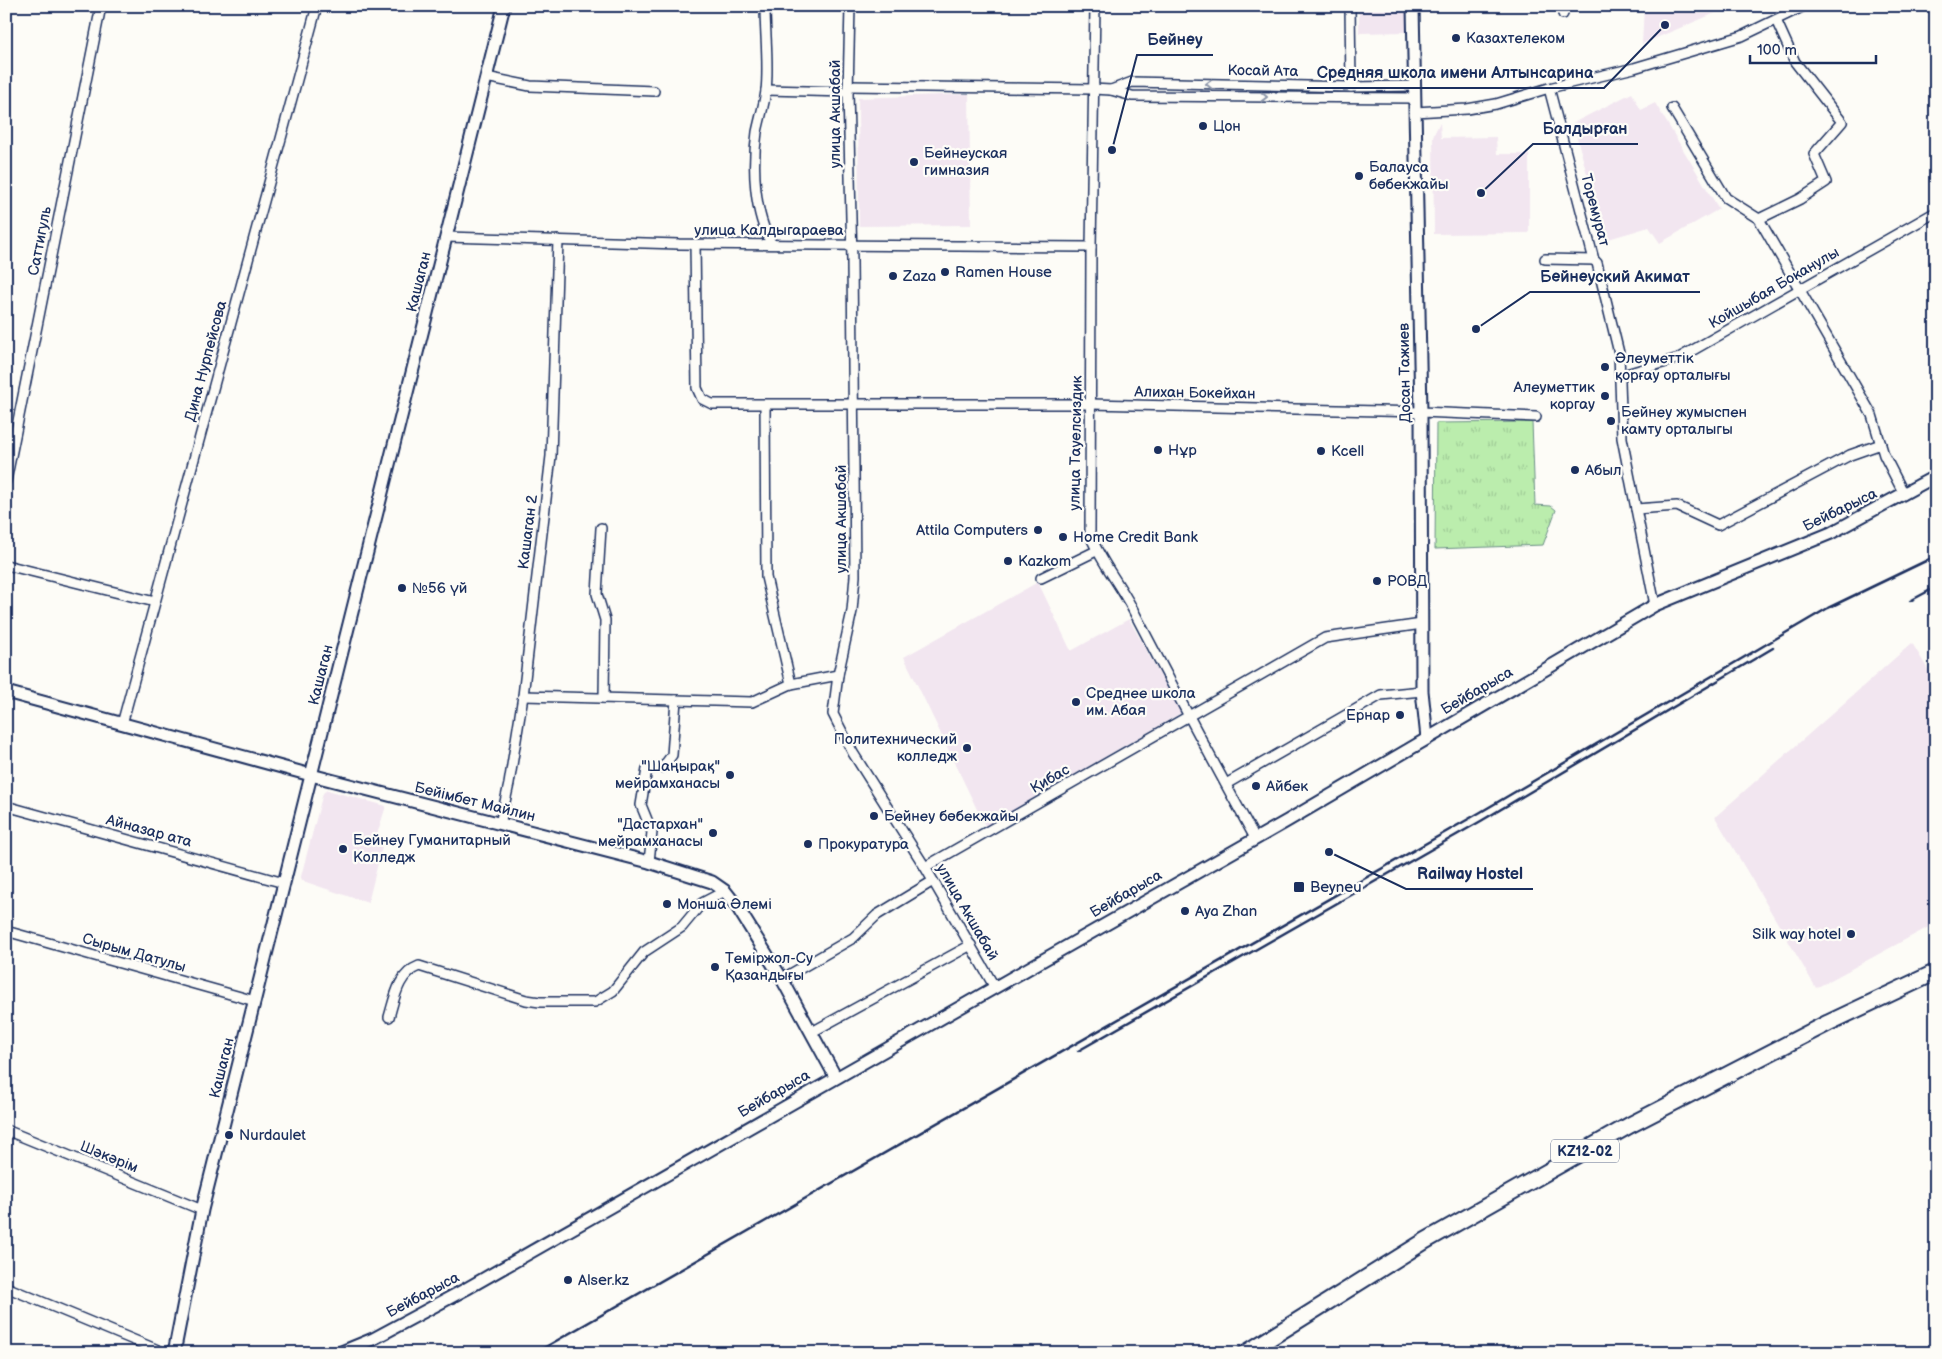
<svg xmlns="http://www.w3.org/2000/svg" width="1942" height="1359" font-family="'Balsamiq Sans',sans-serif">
  <defs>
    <pattern id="park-tufts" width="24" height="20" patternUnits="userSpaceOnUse" patternTransform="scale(1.25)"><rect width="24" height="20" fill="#bbedad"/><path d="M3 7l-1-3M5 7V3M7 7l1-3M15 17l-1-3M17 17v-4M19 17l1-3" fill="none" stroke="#a0cc97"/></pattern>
  </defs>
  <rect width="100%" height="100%" fill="#fdfcf7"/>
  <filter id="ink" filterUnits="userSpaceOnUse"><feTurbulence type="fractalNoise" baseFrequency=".02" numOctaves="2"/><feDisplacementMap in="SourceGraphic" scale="10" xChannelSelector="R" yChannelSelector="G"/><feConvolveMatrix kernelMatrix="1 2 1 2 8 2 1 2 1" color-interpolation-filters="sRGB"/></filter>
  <g filter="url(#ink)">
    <!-- built -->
    <g fill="#f2e6f0">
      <polygon points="1359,6 1406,6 1407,32 1359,33"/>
      <polygon points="1644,6 1732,6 1642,44"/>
      <polygon points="1632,93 1641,110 1655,103 1719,209 1660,243 1649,227 1605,240 1573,123"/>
      <polygon points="969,94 971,225 859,226 858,98"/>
      <polygon points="1440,122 1441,138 1496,137 1497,154 1529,154 1529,233 1434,234 1433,136"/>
      <polygon points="1038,582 1071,651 1129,619 1181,713 985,826 904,657"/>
      <polygon points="1912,643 1936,683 1936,923 1816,988 1715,817"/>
      <polygon points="327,790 386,806 374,844 382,847 368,903 300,880 323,793"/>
    </g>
    <!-- park -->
    <polygon fill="url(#park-tufts)" stroke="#6b8e86" points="1532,422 1535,505 1551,506 1556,510 1543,545 1435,549 1436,423"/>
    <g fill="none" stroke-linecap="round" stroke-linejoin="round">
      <!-- minor casing -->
      <g stroke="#1b2f5e" stroke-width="12">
        <g id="minor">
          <path d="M765 6C765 34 769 64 766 91 764 105 760 118 757 132 752 166 754 215 772 244"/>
          <polyline points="850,6 848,92 852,261 855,576 852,611 838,675 833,714 853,753 925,867 994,986"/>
          <path d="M1095 6 1091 247 1090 535C1101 562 1119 583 1132 608 1172 685 1213 762 1255 838"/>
          <polyline points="1350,6 1351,87"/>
          <polyline points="1563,14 1563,6"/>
          <polyline points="486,77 530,86 654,91"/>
          <polyline points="848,86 1093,89 1111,90 1132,96 1415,98"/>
          <polyline points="1549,88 1594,260 1597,263 1619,353 1622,438 1655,605"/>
          <polyline points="766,90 848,92"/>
          <polyline points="1111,90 1132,82 1351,87 1415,86"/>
          <polyline points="1672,108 1726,198 1759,219 1800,199 1826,182 1814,154 1842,122 1795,62 1776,20"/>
          <polyline points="1415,112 1467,109 1496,104 1549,88 1634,68 1742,36 1804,6"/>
          <polyline points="1759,219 1872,415 1884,455 1904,494"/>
          <polyline points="446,237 679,244 1091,247"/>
          <polyline points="695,244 697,388 702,399 712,404 1091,404 1421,412 1536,417"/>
          <polyline points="1545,259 1594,260"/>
          <polyline points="1620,376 1679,358 1936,212"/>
          <polyline points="765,405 766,577 791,684"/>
          <polyline points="6,481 101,6"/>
          <polyline points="1636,509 1677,506 1718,525 1850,455 1881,444"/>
          <polyline points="601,528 597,594 605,620 604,698"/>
          <polyline points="6,565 155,602"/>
          <polyline points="1041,578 1096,551"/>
          <polyline points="523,696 752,702 791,684 838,675"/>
          <polyline points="122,724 317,6"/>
          <polyline points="1226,784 1381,695 1422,691"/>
          <polyline points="6,806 284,883"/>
          <polyline points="500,824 509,784 523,696 551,456 558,240"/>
          <polyline points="649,862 652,832 641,805 647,769 663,767 672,755 676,700"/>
          <polyline points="925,867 1325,638 1422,624"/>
          <polyline points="6,931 255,1001"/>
          <polyline points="782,979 853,938 877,915 933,881"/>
          <path d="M389 1017C395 997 398 974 419 966L526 1000 540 1002H595L613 991 644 952 682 927 702 903 725 891"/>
          <polyline points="812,1032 971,945"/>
          <polyline points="6,1130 202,1210"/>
          <polyline points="6,1287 165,1353"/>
        </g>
      </g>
      <!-- tertiary casing -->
      <g stroke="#1b2f5e" stroke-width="15">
        <g id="tertiary">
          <polyline points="1413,6 1421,412 1422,691 1427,738"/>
          <polyline points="6,692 311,775 649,862 712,882 725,891 736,905 782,979 835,1076"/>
          <polyline points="174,1353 202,1210 504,6"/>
          <polyline points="339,1353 373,1339 466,1289 1287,821 1655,605 1831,533 1936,476"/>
        </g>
      </g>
      <!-- trunk casing -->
      <g stroke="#1b2f5e" stroke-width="19">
        <polyline id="trunk" points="1246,1353 1425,1241 1630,1125 1828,1023 1936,972"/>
      </g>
      <!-- minor -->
      <use href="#minor" stroke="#fdfcf7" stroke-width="9"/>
      <!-- tertiary -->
      <use href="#tertiary" stroke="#fdfcf7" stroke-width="11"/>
      <!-- trunk -->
      <use href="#trunk" stroke="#fdfcf7" stroke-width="15"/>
      <!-- rail -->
      <g stroke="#1b2f5e" stroke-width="2.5">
        <polyline points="1910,601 1936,587"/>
        <polyline points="1078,1051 1481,821 1773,648"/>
        <polyline points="535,1353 1479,813 1828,608 1936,556"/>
      </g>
    </g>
    <!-- one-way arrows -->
    <defs><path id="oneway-chevron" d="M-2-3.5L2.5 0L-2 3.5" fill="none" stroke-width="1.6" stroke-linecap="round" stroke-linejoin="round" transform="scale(1.25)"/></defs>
    <g stroke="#8c96aa">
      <use href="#oneway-chevron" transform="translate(1209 84) rotate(-179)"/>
      <use href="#oneway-chevron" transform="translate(1264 97) rotate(1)"/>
    </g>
  </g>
  <!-- markers -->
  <g fill="#1b2f5e" stroke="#fdfcf7" stroke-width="2">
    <circle cx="1456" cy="38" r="5"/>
    <circle cx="1203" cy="126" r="5"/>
    <circle cx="914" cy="162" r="5"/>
    <circle cx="1359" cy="176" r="5"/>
    <circle cx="945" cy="272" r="5"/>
    <circle cx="893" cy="276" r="5"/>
    <circle cx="1605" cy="367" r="5"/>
    <circle cx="1605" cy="396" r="5"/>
    <circle cx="1611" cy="421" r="5"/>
    <circle cx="1158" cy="450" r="5"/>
    <circle cx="1321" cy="451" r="5"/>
    <circle cx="1575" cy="470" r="5"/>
    <circle cx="1038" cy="530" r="5"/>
    <circle cx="1063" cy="537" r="5"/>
    <circle cx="1008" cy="561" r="5"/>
    <circle cx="1377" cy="581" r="5"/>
    <circle cx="402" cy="588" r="5"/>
    <circle cx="1076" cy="702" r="5"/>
    <circle cx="1400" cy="715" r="5"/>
    <circle cx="967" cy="748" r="5"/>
    <circle cx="730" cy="775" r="5"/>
    <circle cx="1256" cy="786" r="5"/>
    <circle cx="874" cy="816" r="5"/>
    <circle cx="713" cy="833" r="5"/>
    <circle cx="808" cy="844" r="5"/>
    <circle cx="343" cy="849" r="5"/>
    <rect x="1293" y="881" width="12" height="12" rx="2.5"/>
    <circle cx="667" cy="904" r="5"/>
    <circle cx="1185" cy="911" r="5"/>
    <circle cx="1851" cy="934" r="5"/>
    <circle cx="715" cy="967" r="5"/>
    <circle cx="229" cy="1135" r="5"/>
    <circle cx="568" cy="1280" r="5"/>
  </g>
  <g text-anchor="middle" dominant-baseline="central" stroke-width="4.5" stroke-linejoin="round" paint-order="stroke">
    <!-- shield labels -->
    <rect fill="#fdfcf7" stroke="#5f6c8c" stroke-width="1" x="1551" y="1139.5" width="68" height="23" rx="4"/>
    <g font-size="14" font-weight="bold" fill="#1b2f5e">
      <text x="1585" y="1151">KZ12-02</text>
    </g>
    <!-- poi labels -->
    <g font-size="15" fill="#1b2f5e" stroke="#fdfcf7" text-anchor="start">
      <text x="1466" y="38">Казахтелеком</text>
      <text x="1213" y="126">Цон</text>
      <text x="924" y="153">Бейнеуская<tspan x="924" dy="17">гимназия</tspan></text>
      <text x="1369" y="167">Балауса<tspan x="1369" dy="17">бөбекжайы</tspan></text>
      <text x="955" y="272">Ramen House</text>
      <text x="903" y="276">Zaza</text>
      <text x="1615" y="358">Әлеуметтік<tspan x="1615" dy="17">қорғау орталығы</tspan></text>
      <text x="1595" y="387" text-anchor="end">Алеуметтик<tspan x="1595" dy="17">коргау</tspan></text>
      <text x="1621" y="412">Бейнеу жумыспен<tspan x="1621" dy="17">камту орталыгы</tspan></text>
      <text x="1168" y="450">Нұр</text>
      <text x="1331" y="451">Kcell</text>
      <text x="1585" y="470">Абыл</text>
      <text x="1028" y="530" text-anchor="end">Attila Computers</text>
      <text x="1073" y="537">Home Credit Bank</text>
      <text x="1018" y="561">Kazkom</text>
      <text x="1387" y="581">РОВД</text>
      <text x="412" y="588">№56 үй</text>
      <text x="1086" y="693">Среднее школа<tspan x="1086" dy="17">им. Абая</tspan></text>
      <text x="1390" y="715" text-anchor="end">Ернар</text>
      <text x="957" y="739" text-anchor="end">Политехнический<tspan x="957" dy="17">колледж</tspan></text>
      <text x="720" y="766" text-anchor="end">"Шаңырақ"<tspan x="720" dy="17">мейрамханасы</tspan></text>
      <text x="1266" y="786">Айбек</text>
      <text x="884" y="816">Бейнеу бөбекжайы</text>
      <text x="703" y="824" text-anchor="end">"Дастархан"<tspan x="703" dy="17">мейрамханасы</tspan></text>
      <text x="353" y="840">Бейнеу Гуманитарный<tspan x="353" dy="17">Колледж</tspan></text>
      <text x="818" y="844">Прокуратура</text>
      <text x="1310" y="887">Beyneu</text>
      <text x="677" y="904">Монша Әлемі</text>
      <text x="1195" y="911">Aya Zhan</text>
      <text x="1841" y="934" text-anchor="end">Silk way hotel</text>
      <text x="725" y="958">Теміржол-Су<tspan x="725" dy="17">Қазандығы</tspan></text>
      <text x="239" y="1135">Nurdaulet</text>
      <text x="578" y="1280">Alser.kz</text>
    </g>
    <!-- street labels -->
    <g font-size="15" fill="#1b2f5e" stroke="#fdfcf7">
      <text transform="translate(1263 71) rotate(1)">Косай Ата</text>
      <text transform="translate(835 114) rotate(-90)">улица Акшабай</text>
      <text transform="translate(1595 210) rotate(75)">Торемурат</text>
      <text x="769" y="230">улица Калдыгараева</text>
      <text transform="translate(40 241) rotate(-79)">Саттигуль</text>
      <text transform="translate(419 282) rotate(-76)">Кашаган</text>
      <text transform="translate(1774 288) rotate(-30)">Койшыбая Боканулы</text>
      <text transform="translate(206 361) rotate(-75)">Дина Нурпейсова</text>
      <text transform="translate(1405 373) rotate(-91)">Досан Тажиев</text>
      <text transform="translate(1195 393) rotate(1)">Алихан Бокейхан</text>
      <text transform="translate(1076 443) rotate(-89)">улица Тауелсиздик</text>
      <text transform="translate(1840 510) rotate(-26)">Бейбарыса</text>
      <text transform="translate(841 519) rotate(-90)">улица Акшабай</text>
      <text transform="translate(528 532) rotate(-83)">Кашаган 2</text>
      <text transform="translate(321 675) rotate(-76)">Кашаган</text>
      <text transform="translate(1477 691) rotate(-30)">Бейбарыса</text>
      <text transform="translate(1050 779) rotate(-30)">Қибас</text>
      <text transform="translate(475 802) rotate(14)">Бейімбет Майлин</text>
      <text transform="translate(149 831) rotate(15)">Айназар ата</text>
      <text transform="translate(1126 894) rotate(-30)">Бейбарыса</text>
      <text transform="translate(967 912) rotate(60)">улица Акшабай</text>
      <text transform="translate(134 953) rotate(16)">Сырым Датулы</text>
      <text transform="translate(222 1068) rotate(-76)">Кашаган</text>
      <text transform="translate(774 1094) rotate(-30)">Бейбарыса</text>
      <text transform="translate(109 1157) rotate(22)">Шәкәрім</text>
      <text transform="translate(423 1295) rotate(-28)">Бейбарыса</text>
    </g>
  </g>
  <!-- callouts -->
  <path fill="none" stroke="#1b2f5e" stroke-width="2" d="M1112 150L1137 55H1213M1665 25L1604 88H1307M1481 193L1533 144H1638M1476 329L1530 292H1700M1329 852L1406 889H1533"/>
  <g fill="#1b2f5e" stroke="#fdfcf7" stroke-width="2">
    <circle cx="1112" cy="150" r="5"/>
    <circle cx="1665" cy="25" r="5"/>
    <circle cx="1481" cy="193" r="5"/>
    <circle cx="1476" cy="329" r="5"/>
    <circle cx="1329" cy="852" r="5"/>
  </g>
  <g font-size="16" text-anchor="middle" font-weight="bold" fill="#1b2f5e" stroke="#fdfcf7" stroke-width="4.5" stroke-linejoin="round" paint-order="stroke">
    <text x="1175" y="45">Бейнеу</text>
    <text x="1455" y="78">Средняя школа имени Алтынсарина</text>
    <text x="1585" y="134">Балдырған</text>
    <text x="1615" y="282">Бейнеуский Акимат</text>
    <text x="1470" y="879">Railway Hostel</text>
  </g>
  <!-- margin -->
  <rect width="1942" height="1359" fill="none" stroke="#fdfcf7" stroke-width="25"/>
  <rect x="12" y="12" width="1917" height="1334" fill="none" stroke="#1b2f5e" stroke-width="2" filter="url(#ink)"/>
  <!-- scale -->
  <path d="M1750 55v8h126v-8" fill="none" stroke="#1b2f5e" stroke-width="2.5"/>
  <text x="1757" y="55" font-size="15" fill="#1b2f5e" stroke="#fdfcf7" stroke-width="4" paint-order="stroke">100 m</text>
</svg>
